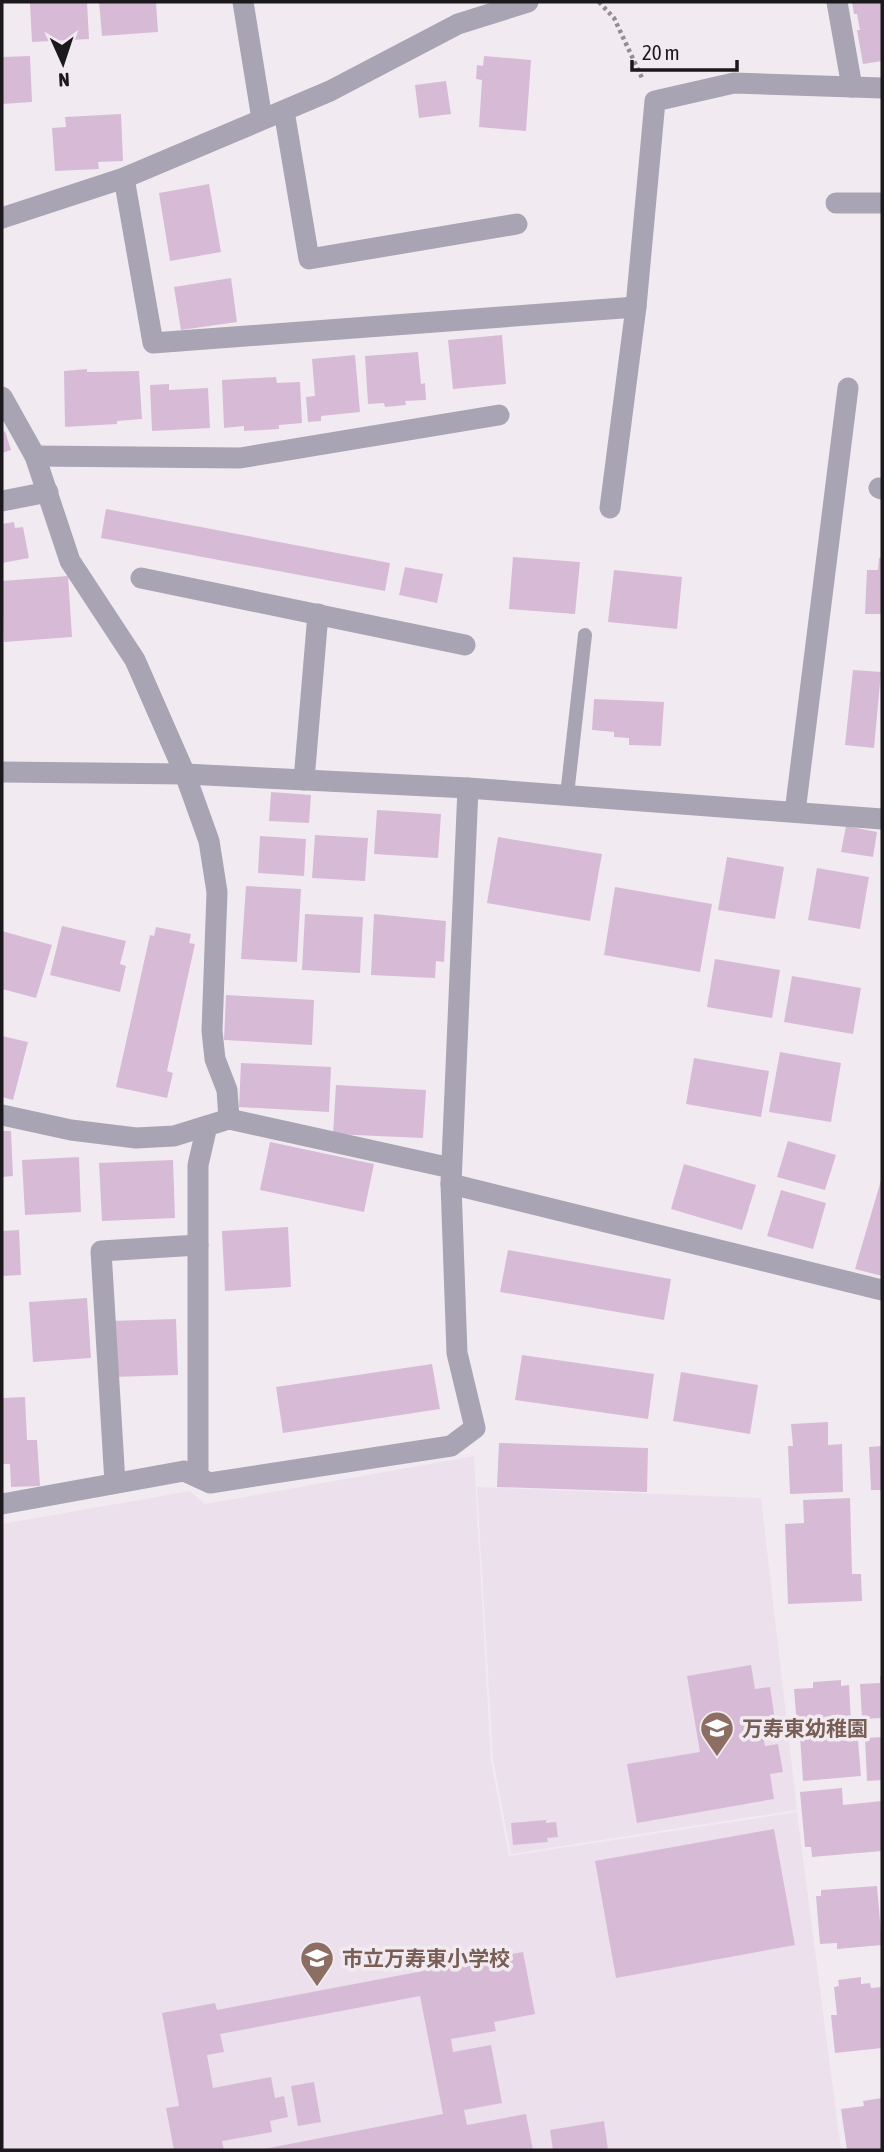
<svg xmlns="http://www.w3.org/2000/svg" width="884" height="2152" font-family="'Asap Condensed','Noto Sans JP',sans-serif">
  <rect width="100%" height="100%" fill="#f1ebf1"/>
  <!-- built -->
  <g fill="#ece0ec">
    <polygon points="474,1456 491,1761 509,1856 797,1812 841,2150 2,2150 2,1524 190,1491 205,1504"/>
    <polygon points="477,1487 761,1498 797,1810 511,1854 493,1760"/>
  </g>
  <!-- building -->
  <g fill="#d7bbd6">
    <polygon points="87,2 89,39 32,42 30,3"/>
    <polygon points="99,2 156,2 158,32 102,36"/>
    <polygon points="852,2 882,2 882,61 863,64 857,30 860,30 857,14 854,14"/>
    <polygon points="30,56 32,102 2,104 2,57"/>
    <polygon points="484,56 531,60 526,131 479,127 482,80 476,79 477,65 483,66"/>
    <polygon points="446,81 451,114 419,118 415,85"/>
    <polygon points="121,114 123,161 98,162 99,169 55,171 52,128 66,127 65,117"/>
    <polygon points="209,184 221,252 170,261 159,193"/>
    <polygon points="231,278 237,322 181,330 174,287"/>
    <polygon points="502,335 506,384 453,389 448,340"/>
    <polygon points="418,352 421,384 425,383 426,400 405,401 406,405 385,407 384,403 368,404 365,356"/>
    <polygon points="355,355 360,412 321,416 321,421 308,422 306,397 315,396 312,359"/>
    <polygon points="87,369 87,372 139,371 142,419 117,421 117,424 65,427 64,371"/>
    <polygon points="276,377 277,383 300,382 302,423 279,425 279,429 244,431 244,426 224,428 222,380"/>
    <polygon points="169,384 169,390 208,388 210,428 152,431 150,385"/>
    <polygon points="5,431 11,450 2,453 2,433"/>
    <polygon points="106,509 390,563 385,591 101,538"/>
    <polygon points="14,522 15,528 23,527 29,558 2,563 2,524"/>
    <polygon points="513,557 580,562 575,614 509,609"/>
    <polygon points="879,558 882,558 882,614 865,614 867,570 878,570"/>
    <polygon points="405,567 443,574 437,603 399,595"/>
    <polygon points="614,570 682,577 677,629 608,622"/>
    <polygon points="68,576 72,637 4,642 2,581"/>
    <polygon points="853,670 881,672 874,748 845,745"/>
    <polygon points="594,699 664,702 661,746 629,745 629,738 614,737 614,732 592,730"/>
    <polygon points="271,792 311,795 309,823 269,821"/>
    <polygon points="377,810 441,814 438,858 374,854"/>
    <polygon points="846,826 877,832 873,857 841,852"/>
    <polygon points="315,835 368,838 365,881 312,878"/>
    <polygon points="260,836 306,839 304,876 258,873"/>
    <polygon points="498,837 602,854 590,921 487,903"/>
    <polygon points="727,857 784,867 775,919 718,910"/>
    <polygon points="817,868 869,877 860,929 808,920"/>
    <polygon points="246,886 301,889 297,962 241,959"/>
    <polygon points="615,887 712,904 700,972 604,955"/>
    <polygon points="305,914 363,917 360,973 302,970"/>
    <polygon points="374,914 446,921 444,962 436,961 435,978 371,975"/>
    <polygon points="62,926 126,941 120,964 126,966 120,992 50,975"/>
    <polygon points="156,927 191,934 189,943 195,944 167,1071 173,1073 167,1098 116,1087 150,935 154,936"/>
    <polygon points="2,931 52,945 36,998 2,989"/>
    <polygon points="715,959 780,970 772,1018 707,1007"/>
    <polygon points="792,976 861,988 853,1034 784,1022"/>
    <polygon points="226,995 314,1000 312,1045 224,1040"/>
    <polygon points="2,1036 28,1042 13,1100 2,1097"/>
    <polygon points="780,1052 841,1063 831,1122 769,1112"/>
    <polygon points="694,1058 769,1071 761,1117 686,1104"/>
    <polygon points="241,1063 331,1067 329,1112 239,1107"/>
    <polygon points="336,1085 426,1090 423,1138 333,1134"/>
    <polygon points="2,1131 11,1131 13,1176 2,1177"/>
    <polygon points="788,1141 836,1155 825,1190 777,1177"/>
    <polygon points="270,1142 374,1164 364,1212 260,1190"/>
    <polygon points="79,1157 81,1212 25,1215 22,1160"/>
    <polygon points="173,1160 175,1218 102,1221 99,1163"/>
    <polygon points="684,1164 756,1185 742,1230 671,1209"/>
    <polygon points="882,1177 882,1276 855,1269"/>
    <polygon points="781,1190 826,1203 813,1249 767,1236"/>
    <polygon points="288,1227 291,1287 225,1291 222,1231"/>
    <polygon points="19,1230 21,1275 2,1276 2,1231"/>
    <polygon points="508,1250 671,1279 664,1320 500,1292"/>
    <polygon points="87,1298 91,1358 33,1362 29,1302"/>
    <polygon points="176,1319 178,1375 112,1377 109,1321"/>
    <polygon points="522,1355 654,1374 648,1419 515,1400"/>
    <polygon points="432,1364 440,1409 283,1433 276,1387"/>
    <polygon points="681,1372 758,1385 750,1434 673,1421"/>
    <polygon points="25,1397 27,1440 37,1440 40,1486 11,1487 10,1464 2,1464 2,1398"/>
    <polygon points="828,1422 828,1445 842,1444 843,1492 790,1494 788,1446 793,1446 791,1424"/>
    <polygon points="499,1443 648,1448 647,1492 497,1487"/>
    <polygon points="882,1446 882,1490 871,1490 869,1447"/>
    <polygon points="850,1498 852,1574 861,1574 862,1601 788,1604 785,1524 804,1523 803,1500"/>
    <polygon points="751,1665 755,1689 770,1687 775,1720 761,1722 765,1746 778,1744 783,1772 770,1774 774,1799 637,1823 627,1764 700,1752 687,1676"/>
    <polygon points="880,1676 882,1676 882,1718 862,1719 860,1684 880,1683"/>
    <polygon points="841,1680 841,1686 849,1685 851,1722 797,1726 794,1689 813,1688 813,1682"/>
    <polygon points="821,1735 821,1738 854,1735 854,1741 858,1740 861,1776 803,1781 800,1737"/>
    <polygon points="882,1737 882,1780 867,1781 865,1738"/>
    <polygon points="842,1788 843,1805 882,1801 882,1851 812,1857 811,1847 805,1847 800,1792"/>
    <polygon points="546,1820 546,1823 556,1822 558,1837 547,1838 548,1842 513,1845 511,1823"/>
    <polygon points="774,1829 795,1945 616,1978 595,1861"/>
    <polygon points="877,1886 882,1945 837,1949 837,1943 820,1944 816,1896 821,1896 821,1890"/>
    <polygon points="523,1952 535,2014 494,2022 496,2031 451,2039 453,2052 491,2045 502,2103 464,2110 467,2125 526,2114 533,2150 259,2150 443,2114 420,1996 220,2034 224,2052 207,2055 213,2088 271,2077 275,2098 284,2096 288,2117 270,2121 272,2132 222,2141 224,2150 174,2150 166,2108 179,2106 162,2013 215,2003 217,2010"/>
    <polygon points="861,1977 861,1984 870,1983 871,1988 882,1987 882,2048 835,2053 831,2015 837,2015 834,1987 839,1986 838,1980"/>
    <polygon points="314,2082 321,2122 298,2126 291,2086"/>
    <polygon points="882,2098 882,2150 847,2150 841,2109 864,2106 863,2101"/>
    <polygon points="604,2121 608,2150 553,2150 550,2130"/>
  </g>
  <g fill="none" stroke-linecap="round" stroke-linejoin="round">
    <!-- path -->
    <polyline stroke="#928d92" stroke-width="4.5" stroke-dasharray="3.5 3.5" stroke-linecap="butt" points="599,2 614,18 642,78"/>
    <!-- lane -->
    <polyline stroke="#a9a4b3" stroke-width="14" points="567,795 585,635"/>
    <!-- street -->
    <g stroke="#a9a4b3" stroke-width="21">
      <polyline points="243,2 262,119"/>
      <polyline points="837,2 852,87"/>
      <polyline points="284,111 309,259 517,224"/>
      <polyline points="124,178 153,343 636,307"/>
      <polyline points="836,203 882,203"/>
      <polyline points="2,218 124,178 330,91 458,24 528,2"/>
      <polyline points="2,397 35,456 70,561 135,660 185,774 209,841 217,892 212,1031 215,1059 227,1090 229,1119"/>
      <polyline points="35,456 240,458 499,415"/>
      <polyline points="879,488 882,489"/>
      <polyline points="2,501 48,492"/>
      <polyline points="610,508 636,307 655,101 734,83 882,88"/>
      <polyline points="141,578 465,645"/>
      <polyline points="2,772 185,774 468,788 882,819"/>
      <polyline points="304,780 318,614"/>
      <polyline points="795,812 848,388"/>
      <polyline points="2,1115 71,1130 136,1138 174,1136 229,1119 451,1168"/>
      <polyline points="451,1184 882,1290"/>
      <polyline points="198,1477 198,1165 207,1126"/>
      <polyline points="115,1483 101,1251 198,1245"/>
      <polyline points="2,1504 184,1471 210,1483 451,1446 475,1428 457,1353 451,1184 468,788"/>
    </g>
  </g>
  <!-- icons -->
  <defs>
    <g id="school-pin" transform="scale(1.75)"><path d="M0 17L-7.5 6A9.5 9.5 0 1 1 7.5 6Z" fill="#8d6e63" stroke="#f1ebf1"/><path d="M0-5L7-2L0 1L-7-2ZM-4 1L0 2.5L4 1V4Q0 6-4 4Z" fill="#fff"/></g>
  </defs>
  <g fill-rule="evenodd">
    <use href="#school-pin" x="717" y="1728"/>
    <use href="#school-pin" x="317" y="1958"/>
  </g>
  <g text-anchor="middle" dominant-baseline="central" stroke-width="7" stroke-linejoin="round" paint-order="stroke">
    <!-- education labels -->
    <g font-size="21" font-weight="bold" fill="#785e54" stroke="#f1ebf1" text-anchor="start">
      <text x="742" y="1728">万寿東幼稚園</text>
      <text x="342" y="1958">市立万寿東小学校</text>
    </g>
  </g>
  <!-- border -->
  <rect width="884" height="2152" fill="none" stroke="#1b191b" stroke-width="7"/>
  <!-- north arrow -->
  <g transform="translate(63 63) rotate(177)" stroke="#f1ebf1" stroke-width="5" paint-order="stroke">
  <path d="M0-5L12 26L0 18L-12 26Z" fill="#1b191b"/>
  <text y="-10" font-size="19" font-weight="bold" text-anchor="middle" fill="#1b191b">N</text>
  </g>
  <!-- scale -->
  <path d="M632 60v10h105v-10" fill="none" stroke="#1b191b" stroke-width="3.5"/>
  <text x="642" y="60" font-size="21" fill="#1b191b" stroke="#f1ebf1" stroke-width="5" paint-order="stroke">20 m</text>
</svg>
